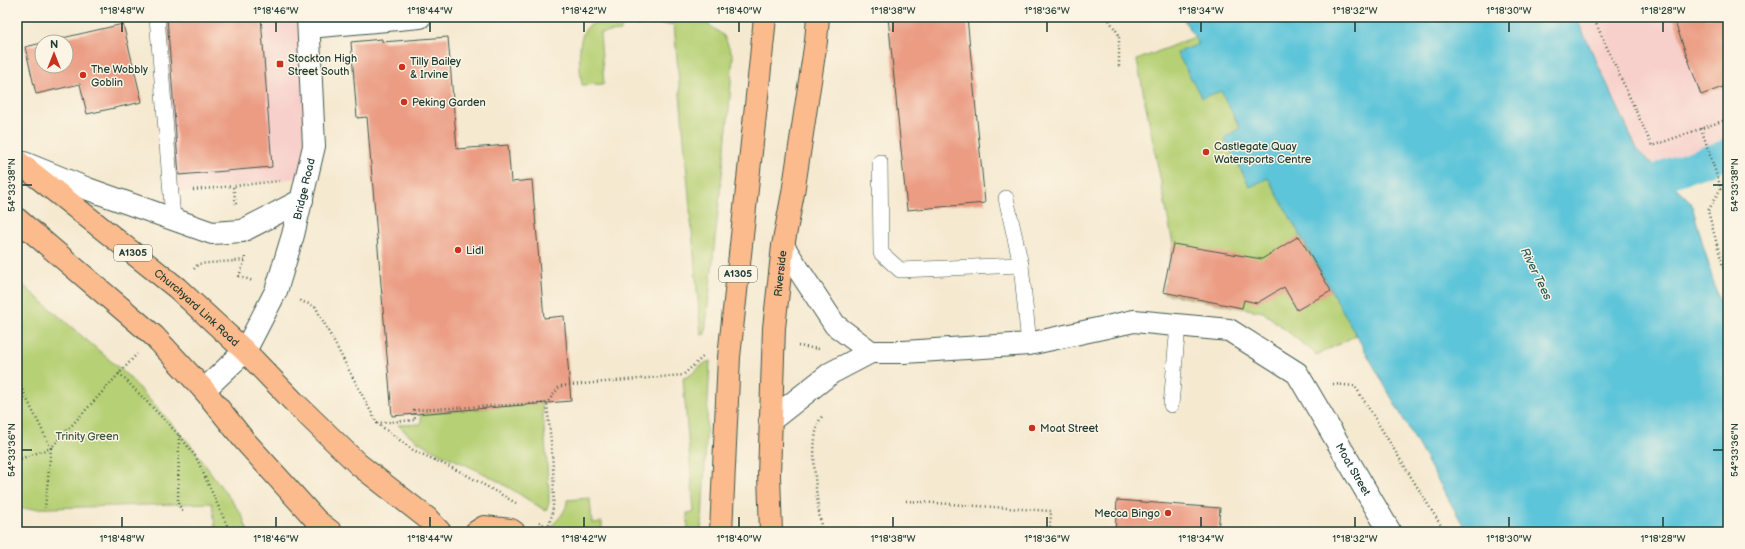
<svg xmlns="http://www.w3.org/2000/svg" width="1745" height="549" font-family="'Balsamiq Sans',sans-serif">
  <rect width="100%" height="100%" fill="#fcf5e5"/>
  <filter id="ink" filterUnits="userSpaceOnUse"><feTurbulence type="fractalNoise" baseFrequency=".025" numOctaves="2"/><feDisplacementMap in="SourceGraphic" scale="8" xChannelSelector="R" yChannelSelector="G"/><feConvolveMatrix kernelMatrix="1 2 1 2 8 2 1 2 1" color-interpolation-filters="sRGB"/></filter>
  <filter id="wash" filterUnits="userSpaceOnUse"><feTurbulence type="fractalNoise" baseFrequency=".012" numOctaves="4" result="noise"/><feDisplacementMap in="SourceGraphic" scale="16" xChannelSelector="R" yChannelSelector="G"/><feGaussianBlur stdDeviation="0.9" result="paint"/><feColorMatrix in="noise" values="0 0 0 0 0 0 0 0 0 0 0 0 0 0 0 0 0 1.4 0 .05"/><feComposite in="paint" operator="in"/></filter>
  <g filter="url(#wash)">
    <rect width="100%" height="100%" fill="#f5e9d0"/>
    <!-- built -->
    <g fill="#f7d0cb">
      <polygon points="157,17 302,17 307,177 170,193"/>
      <polygon points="1576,17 1728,17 1728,153 1665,175 1638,151"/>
    </g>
    <!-- green -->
    <g fill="#b6d075" stroke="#6a8654">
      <path d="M653 17 700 18 724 36 733 56 729 110 705 334 701 335 674 24 621 26V31L600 33 604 84 582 85C580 71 575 36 589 26 601 19 637 18 653 17Z"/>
      <polygon points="1194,37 1357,335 1317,355 1263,312 1163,293 1173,244 1137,60"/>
      <polygon points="17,280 127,375 189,443 242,515 248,532 216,532 212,503 17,509"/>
      <path d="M710 361 702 523 700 532H688L687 513 694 512 683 378C694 376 699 364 710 361Z"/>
      <path d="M542 403 549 490V503L546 511C525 498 505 484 483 473 452 457 423 450 398 425L421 424V414Z"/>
      <path d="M590 498 592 523 602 522V532H552L549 529C556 521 568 511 567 500Z"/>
    </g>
    <!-- water -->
    <polygon fill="#5dc5d9" stroke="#3e8186" points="1182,17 1576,17 1638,151 1691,202 1728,333 1728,532 1467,532 1268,178 1250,187 1224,138 1240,128 1221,91 1202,98 1177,53 1199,44"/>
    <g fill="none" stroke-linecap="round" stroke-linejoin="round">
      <!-- canal -->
      <polyline stroke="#5dc5d9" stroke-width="30" points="1631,197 1665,175 1728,154"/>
    </g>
    <g id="blocks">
      <!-- building -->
      <g fill="#eb9c83">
        <polygon points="167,17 261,17 272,167 179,175"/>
        <polygon points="888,17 967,17 985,203 907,210"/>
        <polygon points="1673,17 1728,17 1728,85 1701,95"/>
        <polygon points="123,24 142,102 87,114 80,84 36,94 25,47 42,43 42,66 66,66 66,42 45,42"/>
        <polygon points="448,37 457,149 508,145 511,182 532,180 544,318 564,316 571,401 392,416 367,117 357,118 351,42 382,39 382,42"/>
        <polygon points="1299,236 1331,291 1297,310 1284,287 1257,303 1244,300 1242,308 1163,292 1173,244 1262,259"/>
        <polygon points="1117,500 1220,508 1218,532 1115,532"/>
      </g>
    </g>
  </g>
  <g filter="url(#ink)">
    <use href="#blocks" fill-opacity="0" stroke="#3f574b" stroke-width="1"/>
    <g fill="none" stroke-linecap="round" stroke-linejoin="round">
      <!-- lane casing -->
      <g stroke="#3f574b" stroke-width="16">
        <g id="lane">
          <polyline points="157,17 173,219"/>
          <polyline points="880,162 881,253 900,270 1021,265"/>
          <polyline points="1006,198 1021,265 1029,344"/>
          <polyline points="1171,405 1178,325"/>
        </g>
      </g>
      <!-- street casing -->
      <g stroke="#3f574b" stroke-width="24">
        <g id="street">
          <polyline points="309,27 420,17"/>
          <polyline points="24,163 88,189 212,233 242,231 302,200"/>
          <polyline points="783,246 835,325 871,352"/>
          <path id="s1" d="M204 390 245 351 276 291 293 235 314 146 308 17"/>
          <path id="s2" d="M770 421 831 373 871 352H904L1029 344 1134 321 1229 330 1297 373 1390 532"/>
        </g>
      </g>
      <!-- primary casing -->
      <g stroke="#3f574b" stroke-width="24">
        <g id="primary">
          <path id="s3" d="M17 161 177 288 245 351 294 402 358 464 427 518 440 532"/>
          <polyline points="17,219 154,336 204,390 244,440 317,521 331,532"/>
          <polyline points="476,532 484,527 511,530 514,532"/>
          <polyline points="721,532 729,357 760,68 765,17"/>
          <path id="s4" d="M771 532 769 475 774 328 783 246 793 193 816 41 818 17"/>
        </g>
      </g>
      <!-- path -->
      <g stroke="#3f574b" stroke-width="2.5" stroke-dasharray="1 3" stroke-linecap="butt">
        <polyline points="1107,17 1119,35 1119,69"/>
        <polyline points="1593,17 1652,146 1728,119"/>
        <polyline points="1701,128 1721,188"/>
        <polyline points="1728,185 1721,188 1708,211 1728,285"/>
        <polyline points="193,190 233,186"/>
        <polyline points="236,204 233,186 279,181"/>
        <polyline points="245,257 245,260 239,276 253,281"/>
        <polyline points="194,269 198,264 245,260"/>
        <polyline points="300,301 315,306 377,423 415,420 414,410 547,403 560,386 683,375 703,357"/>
        <polyline points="798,346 819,349"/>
        <polyline points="119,373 179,435 196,457 230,532"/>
        <polyline points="17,379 51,448 137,354"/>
        <polyline points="1333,384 1355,386 1445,532"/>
        <polyline points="377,423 413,450 463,473 516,503"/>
        <polyline points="179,435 178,504 184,513"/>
        <polyline points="17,460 51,448 45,508"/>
        <polyline points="906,501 1051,511 1050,532"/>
        <path d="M539 522 547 527C561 509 549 428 547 403"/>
        <path d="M822 532C818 507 806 434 823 415"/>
      </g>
      <!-- lane -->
      <use href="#lane" stroke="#fff" stroke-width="15"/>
      <!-- street -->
      <use href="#street" stroke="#fff" stroke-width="22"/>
      <!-- primary -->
      <use href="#primary" stroke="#fbbb8d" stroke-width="22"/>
    </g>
  </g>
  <!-- ticks -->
  <path fill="none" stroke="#1f3d34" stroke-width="1.5" d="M122 22V32M276 22V32M430 22V32M584 22V32M739 22V32M893 22V32M1047 22V32M1201 22V32M1355 22V32M1509 22V32M1663 22V32M22 185H32M1713 185H1723M22 450H32M1713 450H1723M122 517V527M276 517V527M430 517V527M584 517V527M739 517V527M893 517V527M1047 517V527M1201 517V527M1355 517V527M1509 517V527M1663 517V527"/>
  <!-- markers -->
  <g fill="#c8321e" stroke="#fcf5e5" stroke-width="1.5">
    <rect x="276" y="60" width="8" height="8" rx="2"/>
    <circle cx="402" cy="67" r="4"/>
    <circle cx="83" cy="75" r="4"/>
    <circle cx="404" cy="102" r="4"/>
    <circle cx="1206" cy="152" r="4"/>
    <circle cx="458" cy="250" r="4"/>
    <circle cx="1032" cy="428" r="4"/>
    <circle cx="1168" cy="513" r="4"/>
  </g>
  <g text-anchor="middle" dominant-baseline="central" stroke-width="3" stroke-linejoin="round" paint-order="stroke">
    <!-- shield labels -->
    <g fill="#fcf5e5" stroke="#617469" stroke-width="1">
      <rect x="114" y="245" width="38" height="16" rx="3"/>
      <rect x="719" y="266" width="38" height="16" rx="3"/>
    </g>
    <g font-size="10" font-weight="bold" fill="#1f3d34">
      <text x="133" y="253">A1305</text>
      <text x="738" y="274">A1305</text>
    </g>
    <!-- poi labels -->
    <g font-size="11" fill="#1f3d34" stroke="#fcf5e5" text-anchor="start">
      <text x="288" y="58">Stockton High<tspan x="288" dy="13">Street South</tspan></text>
      <text x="410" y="61">Tilly Bailey<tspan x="410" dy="13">&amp; Irvine</tspan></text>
      <text x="91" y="69">The Wobbly<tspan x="91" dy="13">Goblin</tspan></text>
      <text x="412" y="102">Peking Garden</text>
      <text x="1214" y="146">Castlegate Quay<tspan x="1214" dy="13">Watersports Centre</tspan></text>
      <text x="466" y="250">Lidl</text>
      <text x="1040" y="428">Moat Street</text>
      <text x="1160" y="513" text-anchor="end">Mecca Bingo</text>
    </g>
    <!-- street labels -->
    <g font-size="11" fill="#1f3d34" stroke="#fcf5e5">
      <text stroke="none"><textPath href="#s1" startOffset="230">Bridge Road</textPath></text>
      <text stroke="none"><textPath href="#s4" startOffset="259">Riverside</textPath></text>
      <text stroke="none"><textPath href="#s3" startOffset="232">Churchyard Link Road</textPath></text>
      <text stroke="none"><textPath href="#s2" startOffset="676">Moat Street</textPath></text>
    </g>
    <!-- park labels -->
    <g font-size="11" fill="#3d5a41" stroke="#fcf5e5">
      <text x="87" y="436">Trinity Green</text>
    </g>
    <!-- water labels -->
    <g font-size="12" font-style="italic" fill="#2e5f5d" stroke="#fcf5e5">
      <text transform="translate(1536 274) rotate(64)">River Tees</text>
    </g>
  </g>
  <!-- margin -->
  <rect width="1745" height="549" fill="none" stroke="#fcf5e5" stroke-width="44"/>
  <!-- north arrow -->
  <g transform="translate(54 54)"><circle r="19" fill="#fcf5e5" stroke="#a4ab9e"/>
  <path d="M0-3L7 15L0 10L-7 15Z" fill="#c8321e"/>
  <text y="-6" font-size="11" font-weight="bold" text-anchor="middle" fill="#1f3d34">N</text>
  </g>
  <rect x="22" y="22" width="1701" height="505" fill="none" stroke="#1f3d34" stroke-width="1.5"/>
  <g font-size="10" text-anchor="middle" fill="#1f3d34">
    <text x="122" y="14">1°18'48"W</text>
    <text x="276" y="14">1°18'46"W</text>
    <text x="430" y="14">1°18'44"W</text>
    <text x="584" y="14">1°18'42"W</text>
    <text x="739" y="14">1°18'40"W</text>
    <text x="893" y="14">1°18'38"W</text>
    <text x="1047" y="14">1°18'36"W</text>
    <text x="1201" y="14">1°18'34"W</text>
    <text x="1355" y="14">1°18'32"W</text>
    <text x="1509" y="14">1°18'30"W</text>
    <text x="1663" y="14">1°18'28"W</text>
    <text transform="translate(11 185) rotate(-90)" y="4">54°33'38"N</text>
    <text transform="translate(1734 185) rotate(-90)" y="4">54°33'38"N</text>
    <text transform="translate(11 450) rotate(-90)" y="4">54°33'36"N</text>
    <text transform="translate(1734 450) rotate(-90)" y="4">54°33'36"N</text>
    <text x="122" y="542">1°18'48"W</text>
    <text x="276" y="542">1°18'46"W</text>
    <text x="430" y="542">1°18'44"W</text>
    <text x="584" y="542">1°18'42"W</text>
    <text x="739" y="542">1°18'40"W</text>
    <text x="893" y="542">1°18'38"W</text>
    <text x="1047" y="542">1°18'36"W</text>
    <text x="1201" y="542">1°18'34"W</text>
    <text x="1355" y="542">1°18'32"W</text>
    <text x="1509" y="542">1°18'30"W</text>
    <text x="1663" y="542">1°18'28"W</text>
  </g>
</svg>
